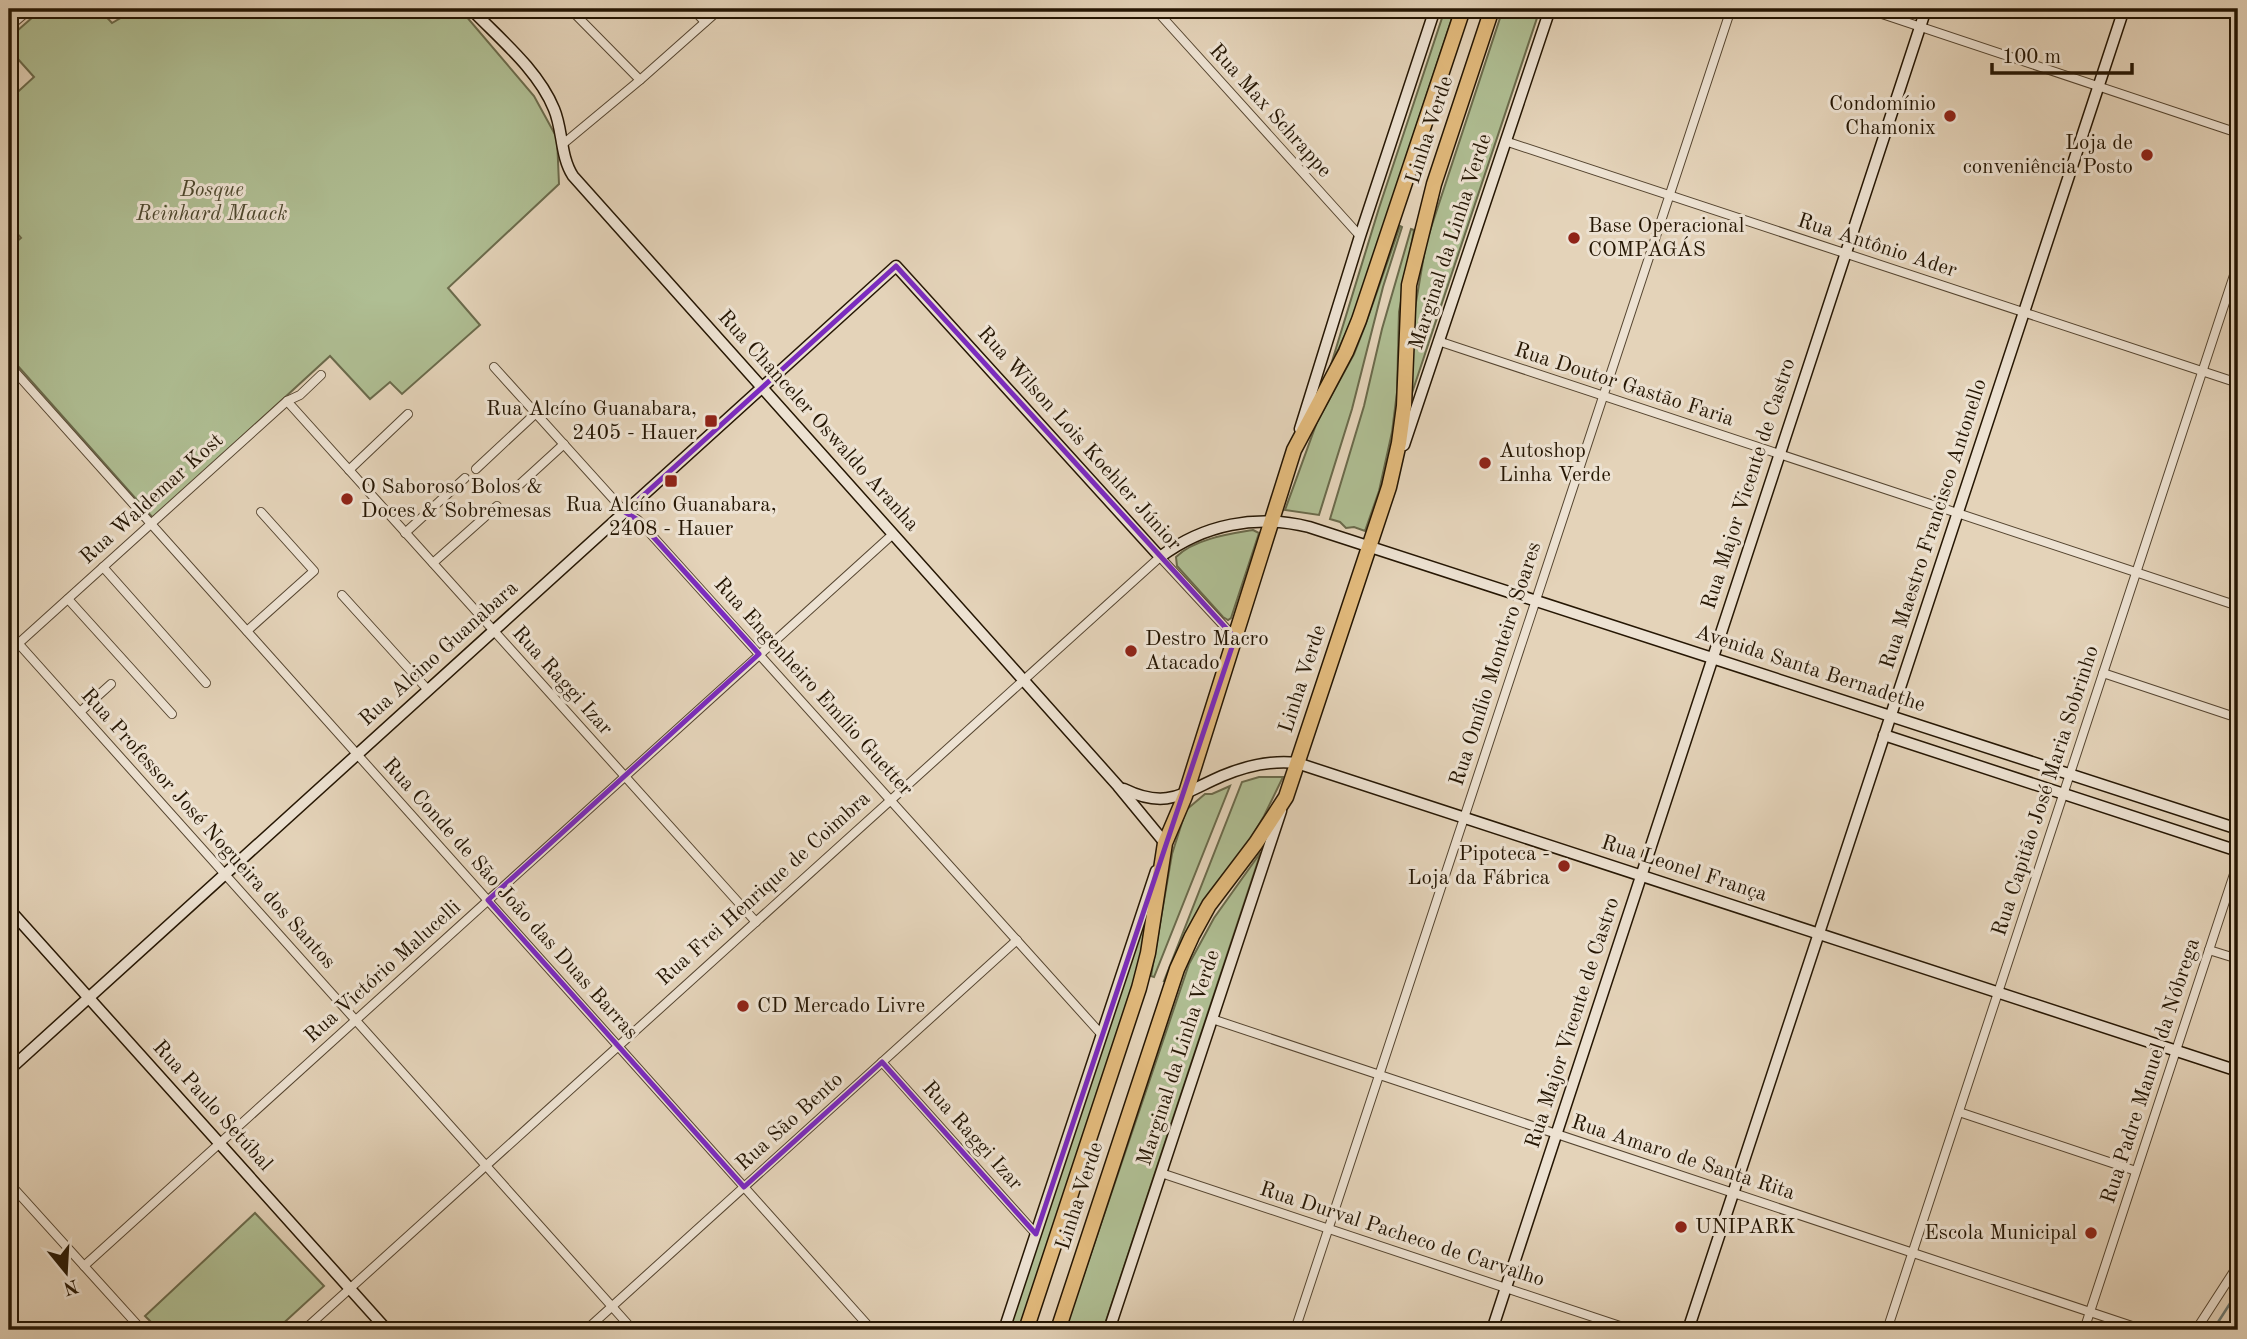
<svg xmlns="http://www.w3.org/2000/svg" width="2247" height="1339" font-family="'Old Standard TT',serif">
  <rect width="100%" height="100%" fill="#e4d3b9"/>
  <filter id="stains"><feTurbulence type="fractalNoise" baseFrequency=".00286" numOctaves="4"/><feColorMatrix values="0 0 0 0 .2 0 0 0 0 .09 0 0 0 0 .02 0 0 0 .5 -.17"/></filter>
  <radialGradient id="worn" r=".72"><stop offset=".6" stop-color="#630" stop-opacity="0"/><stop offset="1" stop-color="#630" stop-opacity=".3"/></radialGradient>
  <!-- green -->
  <g fill="#afbe93" stroke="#6a6a4b" stroke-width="2">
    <polygon points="42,9 99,9 112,23 136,9 460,9 534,96 557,138 559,184 448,288 480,325 402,394 390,382 370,399 330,356 153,518 9,356 9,248 21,238 9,224 9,100 34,77 9,49 9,38"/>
    <polygon points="1445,9 1455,9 1354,315 1330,368 1379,208"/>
    <polygon points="1503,9 1540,9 1411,396 1413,320 1426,243"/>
    <polygon points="1400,226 1402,227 1383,287 1352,409 1319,515 1285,510 1317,422 1354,354 1365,326"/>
    <polygon points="1411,229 1414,230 1399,312 1397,392 1392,432 1379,491 1365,531 1354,527 1346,528 1340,522 1330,519 1364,406 1382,329"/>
    <path d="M1253 530 1259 533 1231 618 1228 620 1223 617 1177 566 1176 557C1194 539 1229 534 1253 530Z"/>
    <polygon points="1259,777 1283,777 1264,816 1167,981 1164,981 1242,782"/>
    <polygon points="1230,786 1154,977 1151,976 1172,854 1186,810 1205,794 1212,794"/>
    <polygon points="1261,852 1103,1330 1065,1330 1189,964 1214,918"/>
    <polygon points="1148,909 1141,953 1134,982 1019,1330 1009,1330"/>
    <polygon points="255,1213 324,1286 276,1330 159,1330 145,1316"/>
  </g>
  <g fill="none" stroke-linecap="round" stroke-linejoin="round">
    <!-- stream -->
    <polyline stroke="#69766f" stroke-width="2.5" points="2213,1330 2238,1291"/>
    <!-- street casing -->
    <g stroke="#554530" stroke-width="10">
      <g id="street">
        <polyline points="570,9 640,80"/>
        <polyline points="693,9 705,22"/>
        <polyline points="1155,9 1360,236"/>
        <polyline points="1867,9 2238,133"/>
        <polyline points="9,27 30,9"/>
        <polyline points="1505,141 2238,383"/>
        <polyline points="563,144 640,80 720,9"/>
        <polyline points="9,239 12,237"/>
        <polyline points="1438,341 2238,606"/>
        <polyline points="9,365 872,1330"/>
        <polyline points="494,367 625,512 638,520 1102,1035"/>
        <polyline points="287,401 756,922"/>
        <polyline points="476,469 536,413"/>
        <polyline points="349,470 408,414"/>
        <polyline points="518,486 564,444"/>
        <polyline points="405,533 465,478"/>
        <polyline points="433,563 497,506"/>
        <polyline points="103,567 206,683"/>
        <polyline points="342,595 428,690"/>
        <polyline points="68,599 172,714"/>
        <polyline points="247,631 314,571 261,512"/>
        <polyline points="9,633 633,1330"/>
        <polyline points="9,652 287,401 300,395 321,375"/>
        <polyline points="2103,673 2238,718"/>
        <polyline points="80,712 111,684"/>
        <polyline points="2209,950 2238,959"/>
        <polyline points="1212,1019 2144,1330"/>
        <polyline points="882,1062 1036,1234"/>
        <polyline points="1959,1112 2136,1171"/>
        <polyline points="1161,1173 1632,1330"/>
        <polyline points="9,1183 142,1330"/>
        <polyline points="84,1266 893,534"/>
        <polyline points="304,1330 1160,557 1235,638"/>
        <polyline points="586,1330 1017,940"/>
        <polyline points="1295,1330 1731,9"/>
        <polyline points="1887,1330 2238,263"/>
        <polyline points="2084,1330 2238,862"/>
        <polyline points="2196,1330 2238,1265"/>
        <polyline points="2230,1330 2238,1317"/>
      </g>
    </g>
    <!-- secondary casing -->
    <g stroke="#251603" stroke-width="13">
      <g id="secondary">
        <path d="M471 9C500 39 538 70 554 109 563 130 560 156 573 176L1118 786 1165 843 1164 846"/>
        <polyline points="1300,429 1360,236 1435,9"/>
        <polyline points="1404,445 1550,9"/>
        <polyline points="1884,735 2238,851"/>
        <path d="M1124 789C1167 810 1183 793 1222 776 1246 766 1271 760 1297 763L2238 1071"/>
        <polyline points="9,909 387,1330"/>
        <path d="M9 1070 896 266 1160 557C1204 524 1256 514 1309 527L2238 829"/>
        <polyline points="1004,1330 1156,871"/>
        <polyline points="1109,1330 1281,811"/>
        <polyline points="1492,1330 1926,9"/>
        <polyline points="1688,1330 2124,9"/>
      </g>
    </g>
    <!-- highway casing -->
    <g stroke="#251603" stroke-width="17">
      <g id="highway">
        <polyline points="1026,1330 1139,988 1148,953 1165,843 1185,796 1294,450 1346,352 1359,320 1463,9"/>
        <polyline points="1058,1330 1177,969 1192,936 1209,905 1256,843 1286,797 1389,487 1399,443 1404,406 1409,285 1434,184 1492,9"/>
      </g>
    </g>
    <!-- street -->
    <use href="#street" stroke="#ede2d2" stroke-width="8"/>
    <!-- secondary -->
    <use href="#secondary" stroke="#ede2d2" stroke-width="10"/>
    <!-- highway -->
    <use href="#highway" stroke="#e2ba7c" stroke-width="14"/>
  </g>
  <!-- marked area -->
  <path fill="none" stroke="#7b2cbf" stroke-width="5" stroke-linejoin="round" d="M896 266 1235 638 1036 1234 882 1062 744 1187 488 900 759 654 638 520 625 512Z"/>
  <!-- markers -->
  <g fill="#8f2418" stroke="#ede2d2" stroke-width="2.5">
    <circle cx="1950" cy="116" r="7"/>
    <circle cx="2147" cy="155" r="7"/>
    <circle cx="1574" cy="238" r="7"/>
    <rect x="704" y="414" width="14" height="14" rx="3.5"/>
    <circle cx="1485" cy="463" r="7"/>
    <rect x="664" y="474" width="14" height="14" rx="3.5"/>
    <circle cx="347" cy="499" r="7"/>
    <circle cx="1131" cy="651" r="7"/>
    <circle cx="1564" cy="866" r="7"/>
    <circle cx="743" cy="1006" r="7"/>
    <circle cx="1681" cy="1227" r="7"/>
    <circle cx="2091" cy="1233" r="7"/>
  </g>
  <g text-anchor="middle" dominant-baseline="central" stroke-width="6" stroke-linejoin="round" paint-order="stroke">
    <!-- poi labels -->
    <g font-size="21" fill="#251603" stroke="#ede2d2" text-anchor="start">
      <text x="1936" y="104" text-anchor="end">Condomínio<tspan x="1936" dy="24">Chamonix</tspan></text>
      <text x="2133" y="143" text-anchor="end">Loja de<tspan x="2133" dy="24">conveniência Posto</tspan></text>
      <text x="1588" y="226">Base Operacional<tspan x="1588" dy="24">COMPAGÁS</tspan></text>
      <text x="697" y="409" text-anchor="end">Rua Alcíno Guanabara,<tspan x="697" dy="24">2405 - Hauer</tspan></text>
      <text x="1499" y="451">Autoshop<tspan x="1499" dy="24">Linha Verde</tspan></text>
      <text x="361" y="487">O Saboroso Bolos &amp;<tspan x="361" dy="24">Doces &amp; Sobremesas</tspan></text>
      <text x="671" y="505" text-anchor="middle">Rua Alcíno Guanabara,<tspan x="671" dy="24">2408 - Hauer</tspan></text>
      <text x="1145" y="639">Destro Macro<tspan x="1145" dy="24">Atacado</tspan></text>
      <text x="1550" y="854" text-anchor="end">Pipoteca -<tspan x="1550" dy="24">Loja da Fábrica</tspan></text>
      <text x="757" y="1006">CD Mercado Livre</text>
      <text x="1695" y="1227">UNIPARK</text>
      <text x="2077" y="1233" text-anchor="end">Escola Municipal</text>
    </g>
    <!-- street labels -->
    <g font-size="21" fill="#251603" stroke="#ede2d2">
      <text transform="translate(1270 111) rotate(48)">Rua Max Schrappe</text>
      <text transform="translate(1430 130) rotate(-72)">Linha Verde</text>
      <text transform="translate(1451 242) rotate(-72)">Marginal da Linha Verde</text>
      <text transform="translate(1877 246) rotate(18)">Rua Antônio Ader</text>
      <text transform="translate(1624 385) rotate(18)">Rua Doutor Gastão Faria</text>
      <text transform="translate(818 421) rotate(48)">Rua Chanceler Oswaldo Aranha</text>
      <text transform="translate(1079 439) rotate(48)">Rua Wilson Lois Koehler Júnior</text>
      <text transform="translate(1749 484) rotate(-72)">Rua Major Vicente de Castro</text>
      <text transform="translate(152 499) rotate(-42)">Rua Waldemar Kost</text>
      <text transform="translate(1934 524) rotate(-72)">Rua Maestro Francisco Antonello</text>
      <text transform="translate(439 654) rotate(-42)">Rua Alcino Guanabara</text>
      <text transform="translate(1496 664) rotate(-72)">Rua Omílio Monteiro Soares</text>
      <text transform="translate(1810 669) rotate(18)">Avenida Santa Bernadethe</text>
      <text transform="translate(1303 679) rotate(-72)">Linha Verde</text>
      <text transform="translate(562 681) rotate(48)">Rua Raggi Izar</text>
      <text transform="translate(813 687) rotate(48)">Rua Engenheiro Emílio Guetter</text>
      <text transform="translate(2046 791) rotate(-72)">Rua Capitão José Maria Sobrinho</text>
      <text transform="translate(208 829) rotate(48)">Rua Professor José Nogueira dos Santos</text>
      <text transform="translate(1684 869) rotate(18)">Rua Leonel França</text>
      <text transform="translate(764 889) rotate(-42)">Rua Frei Henrique de Coimbra</text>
      <text transform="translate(510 899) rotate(48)">Rua Conde de São João das Duas Barras</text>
      <text transform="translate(383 972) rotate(-42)">Rua Victório Malucelli</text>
      <text transform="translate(1573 1023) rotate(-72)">Rua Major Vicente de Castro</text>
      <text transform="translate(1179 1058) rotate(-72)">Marginal da Linha Verde</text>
      <text transform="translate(2151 1071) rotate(-72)">Rua Padre Manuel da Nóbrega</text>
      <text transform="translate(212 1106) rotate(48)">Rua Paulo Setúbal</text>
      <text transform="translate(790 1122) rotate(-42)">Rua São Bento</text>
      <text transform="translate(972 1136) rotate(48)">Rua Raggi Izar</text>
      <text transform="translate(1683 1158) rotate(18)">Rua Amaro de Santa Rita</text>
      <text transform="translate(1080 1196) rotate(-72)">Linha Verde</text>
      <text transform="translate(1402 1235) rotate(18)">Rua Durval Pacheco de Carvalho</text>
    </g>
    <!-- park labels -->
    <g font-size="21" font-style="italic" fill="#4e482e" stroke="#ede2d2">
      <text x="212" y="190">Bosque<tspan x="212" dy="24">Reinhard Maack</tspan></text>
    </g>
  </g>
  <!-- margin -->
  <rect width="2247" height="1339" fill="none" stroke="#e4d3b9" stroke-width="35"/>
  <rect x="10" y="10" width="2226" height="1318" fill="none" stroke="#251603" stroke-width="3.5"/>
  <rect x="18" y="18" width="2212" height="1304" fill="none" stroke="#251603" stroke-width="2"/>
  <!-- north arrow -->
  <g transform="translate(66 1272) rotate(162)" stroke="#ede2d2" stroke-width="5" paint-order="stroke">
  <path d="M0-5L12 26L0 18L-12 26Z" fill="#251603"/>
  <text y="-10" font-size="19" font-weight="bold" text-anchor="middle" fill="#251603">N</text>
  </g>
  <!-- scale -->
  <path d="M1992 63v10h140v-10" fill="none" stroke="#251603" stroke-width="3.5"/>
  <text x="2002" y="63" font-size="21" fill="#251603" stroke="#ede2d2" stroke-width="5" paint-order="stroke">100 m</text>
  <rect width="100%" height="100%" filter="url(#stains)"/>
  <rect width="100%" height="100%" fill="url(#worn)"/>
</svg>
